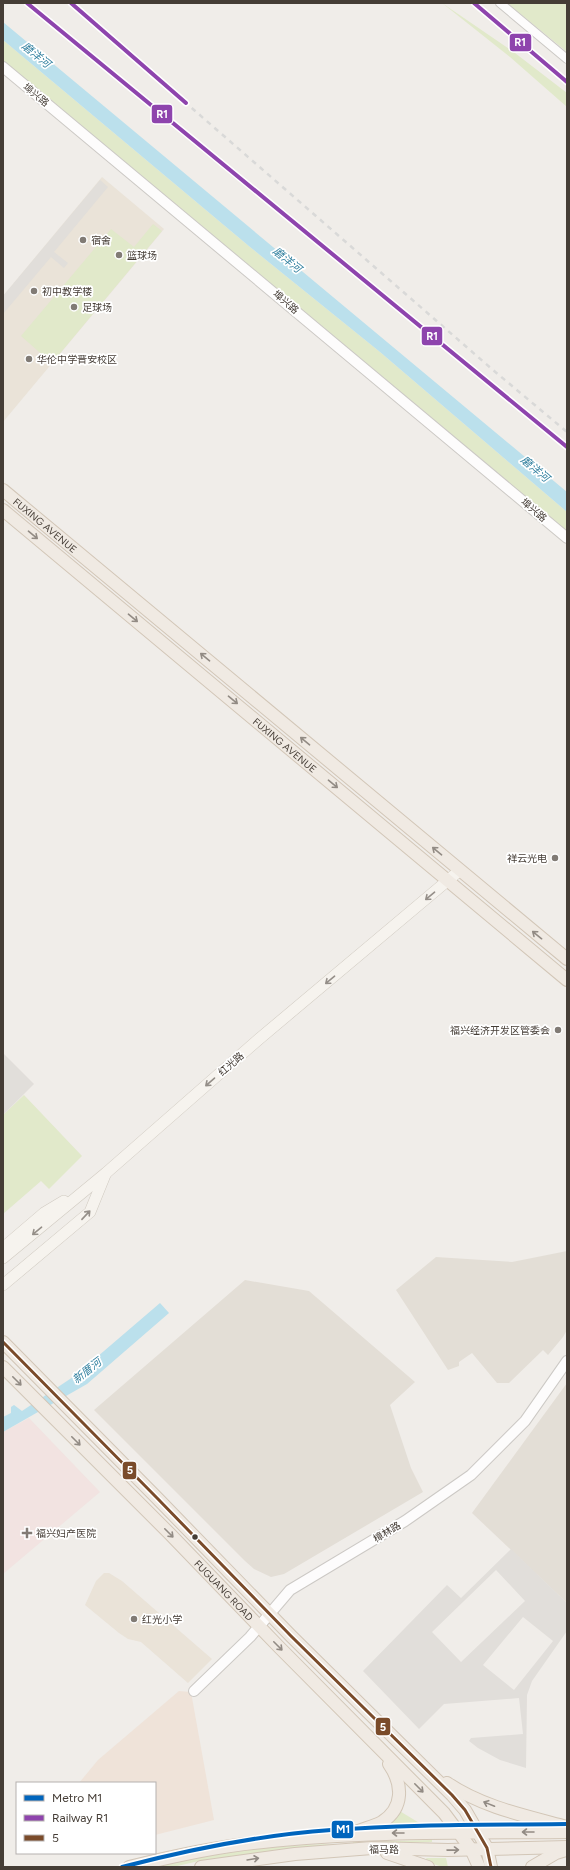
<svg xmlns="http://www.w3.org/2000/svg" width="570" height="1870" font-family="Figtree,'Noto Sans SC',sans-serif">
  <rect width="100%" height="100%" fill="#f0ede9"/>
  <!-- residential -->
  <g fill="#e3ded6">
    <polygon points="567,1251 567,1330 563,1337 548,1355 543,1350 509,1383 497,1383 472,1353 459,1362 459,1366 448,1370 396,1290 436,1257 512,1262"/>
    <polygon points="245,1280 309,1291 415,1382 390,1405 411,1468 423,1492 284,1574 271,1577 254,1569 245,1561 94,1410"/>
    <polygon points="567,1383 567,1603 472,1513"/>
  </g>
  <!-- commercial -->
  <polygon fill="#efe3d9" points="179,1691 191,1692 214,1820 155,1835 155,1783 79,1783 98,1760"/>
  <!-- education -->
  <g fill="#eae3d8">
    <polygon points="102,177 164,229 3,422 3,296"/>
    <polygon points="104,1573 109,1573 122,1581 212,1659 188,1683 141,1642 128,1639 119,1633 85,1605 96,1581"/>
  </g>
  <!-- medical -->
  <polygon fill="#f2e3e1" points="29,1418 100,1492 3,1574 3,1432"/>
  <!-- green -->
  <g fill="#e1e9ca">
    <polygon points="442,3 515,53 567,93 567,107 510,57"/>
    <polygon points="507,3 567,3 567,52"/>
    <polygon points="3,40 250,247 380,352 567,512 567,535 3,64"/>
    <polygon points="153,224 162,231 52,363 49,362 46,358 21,336 111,229 134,247"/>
    <polygon points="24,1095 82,1156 49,1189 41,1181 3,1214 3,1115"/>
    <polygon points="398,1810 421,1824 379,1826"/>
    <polygon points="432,1840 432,1842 353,1844 353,1842"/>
    <path d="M334 1844 199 1861 173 1867H156C214 1853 274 1845 334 1844Z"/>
    <polygon points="426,1858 446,1858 448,1867 442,1867 428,1862"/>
  </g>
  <!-- parking -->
  <g fill="#e1deda" fill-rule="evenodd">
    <polygon points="100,180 108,187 54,252 68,263 64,268 51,257 3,314 3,296"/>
    <polygon points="3,1053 34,1084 3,1115"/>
    <path d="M511 1549 567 1603V1631L532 1681 527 1695 526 1768 500 1760 478 1748 469 1741 471 1738 523 1734 519 1698 444 1704 419 1729 363 1671 447 1585 461 1598ZM496 1570 525 1601 461 1662 432 1632ZM523 1617 553 1641 514 1690 483 1665Z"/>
  </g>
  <!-- water -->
  <g fill="#bbe0ec">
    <polygon points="3,22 567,492 567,512 380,352 250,247 3,40"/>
    <polygon points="160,1303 169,1313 87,1384 3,1432 3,1417 11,1413 11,1407 14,1405 22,1411 76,1375"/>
  </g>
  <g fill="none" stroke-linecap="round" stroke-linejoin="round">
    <!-- minor casing -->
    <g stroke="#ccc9c5" stroke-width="10">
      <polyline id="minor" points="500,3 567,59"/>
    </g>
    <!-- tertiary casing -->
    <g stroke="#ccc9c5" stroke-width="12">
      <g id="tertiary">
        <polyline points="3,67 567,538"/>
        <polyline points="194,1691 250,1637 290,1590 405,1521 471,1475 525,1421 567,1361"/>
      </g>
    </g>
    <!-- secondary casing -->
    <g stroke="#d0cac1" stroke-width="12">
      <g id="secondary">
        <polyline points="3,1248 44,1213 64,1201"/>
        <polyline points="3,1258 106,1173 259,1039 459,871"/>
        <polyline points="3,1285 90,1212 105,1175"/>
      </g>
    </g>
    <!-- primary casing -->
    <g stroke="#d2c6b7" stroke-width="14">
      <g id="primary">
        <path id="s1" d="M3 490 567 959"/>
        <path id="s2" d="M3 510 567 980"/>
        <polyline points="3,1342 158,1499 291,1636 452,1795 465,1810 487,1848 491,1867"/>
        <path id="s3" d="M3 1367 170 1534 280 1648 444 1813 471 1849 479 1867"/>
        <path d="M447 1783C482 1807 526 1816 567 1827"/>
        <path d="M358 1831C366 1828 375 1826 382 1822 404 1808 403 1784 389 1764"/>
        <polyline points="387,1853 428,1867"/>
        <path d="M129 1867C173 1856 218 1846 263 1842 364 1831 466 1833 567 1832"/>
        <polyline points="201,1867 295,1854 372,1848 448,1850 567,1847"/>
        <polyline points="532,1867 556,1853 566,1850"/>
      </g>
    </g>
    <!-- minor -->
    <use href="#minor" stroke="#fdfcfc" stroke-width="8"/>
    <!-- tertiary -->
    <use href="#tertiary" stroke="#fdfcfc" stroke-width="10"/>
    <!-- secondary -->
    <use href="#secondary" stroke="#f6f3ee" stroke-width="11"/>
    <!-- primary -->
    <use href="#primary" stroke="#f0eae3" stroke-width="12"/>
    <!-- rail -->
    <g stroke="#d9d9d8" stroke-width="2.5" stroke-dasharray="5 5" stroke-linecap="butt">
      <polyline points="27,3 567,447"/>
      <polyline points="71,3 493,370 567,432"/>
      <polyline points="474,3 567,82"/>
    </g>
    <!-- bus-1 casing -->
    <g stroke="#fff" stroke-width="6">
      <polyline id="bus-1" points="3,1342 158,1499 291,1636 452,1795 465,1810 487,1848 491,1867"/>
    </g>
    <!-- bus-1 -->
    <use href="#bus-1" stroke="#7a4b2a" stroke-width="3"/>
    <!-- rail-1 casing -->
    <g stroke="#fff" stroke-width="7">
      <g id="rail-1">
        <polyline points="27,3 567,447"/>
        <polyline points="71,3 186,103"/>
        <polyline points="474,3 567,82"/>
      </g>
    </g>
    <!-- rail-1 -->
    <use href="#rail-1" stroke="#8e44ad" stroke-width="4"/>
    <!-- metro-1 casing -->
    <g stroke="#fff" stroke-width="7">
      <path id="metro-1" d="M122 1867C191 1849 260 1835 331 1830 409 1824 488 1825 567 1824"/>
    </g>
    <!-- metro-1 -->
    <use href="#metro-1" stroke="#0065bd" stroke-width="4"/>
  </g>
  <!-- one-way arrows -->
  <defs><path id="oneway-shaft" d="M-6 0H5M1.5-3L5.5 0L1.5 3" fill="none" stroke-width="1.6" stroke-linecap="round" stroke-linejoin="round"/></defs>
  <g stroke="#928b84">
    <use href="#oneway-shaft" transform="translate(33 535) rotate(40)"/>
    <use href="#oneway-shaft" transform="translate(133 618) rotate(40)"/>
    <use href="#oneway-shaft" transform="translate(205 657) rotate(-140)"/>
    <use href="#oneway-shaft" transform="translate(233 700) rotate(40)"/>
    <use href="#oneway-shaft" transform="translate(305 741) rotate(-140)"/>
    <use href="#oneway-shaft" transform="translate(333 784) rotate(40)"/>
    <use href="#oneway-shaft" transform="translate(437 851) rotate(-140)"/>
    <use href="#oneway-shaft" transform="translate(537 935) rotate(-141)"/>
    <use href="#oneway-shaft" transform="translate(17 1381) rotate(45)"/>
    <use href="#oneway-shaft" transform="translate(76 1441) rotate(45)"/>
    <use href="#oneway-shaft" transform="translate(169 1533) rotate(45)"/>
    <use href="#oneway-shaft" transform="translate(278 1646) rotate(45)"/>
    <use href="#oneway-shaft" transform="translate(419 1788) rotate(45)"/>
    <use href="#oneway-shaft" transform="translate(489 1804) rotate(-158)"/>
    <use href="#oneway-shaft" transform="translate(528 1832) rotate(180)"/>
    <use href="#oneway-shaft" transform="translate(398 1833) rotate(180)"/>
    <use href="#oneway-shaft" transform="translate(453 1850) rotate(-1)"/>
    <use href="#oneway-shaft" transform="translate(253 1859) rotate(-9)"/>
  </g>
  <g stroke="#958f89">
    <use href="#oneway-shaft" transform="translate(430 896) rotate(140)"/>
    <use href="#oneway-shaft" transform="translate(330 980) rotate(140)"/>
    <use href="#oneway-shaft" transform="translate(210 1082) rotate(139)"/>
    <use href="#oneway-shaft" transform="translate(86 1215) rotate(-47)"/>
    <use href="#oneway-shaft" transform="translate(37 1231) rotate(140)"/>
  </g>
  <!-- markers -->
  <g fill="#817b75" stroke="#fff" stroke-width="1.5">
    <circle cx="83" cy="240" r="4"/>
    <circle cx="119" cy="255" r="4"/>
    <circle cx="34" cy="291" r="4"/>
    <circle cx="74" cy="307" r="4"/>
    <circle cx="29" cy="359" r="4"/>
    <circle cx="555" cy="858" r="4"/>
    <circle cx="558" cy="1030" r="4"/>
    <path d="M25 1527h4v4h4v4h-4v4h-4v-4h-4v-4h4z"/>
    <circle cx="134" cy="1619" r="4"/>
  </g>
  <circle fill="#453d36" stroke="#fff" stroke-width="1.5" cx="195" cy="1537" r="3.5"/>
  <g text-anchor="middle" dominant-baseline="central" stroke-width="3.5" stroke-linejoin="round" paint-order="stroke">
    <!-- street labels -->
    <g font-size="10" fill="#453d36" stroke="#fff">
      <text transform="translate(36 95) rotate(39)">埠兴路</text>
      <text transform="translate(286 302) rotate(40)">埠兴路</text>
      <text transform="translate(534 510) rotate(40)">埠兴路</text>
      <text stroke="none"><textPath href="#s1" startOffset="55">FUXING AVENUE</textPath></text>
      <text stroke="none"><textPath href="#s2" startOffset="367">FUXING AVENUE</textPath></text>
      <text transform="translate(231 1064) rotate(-41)">红光路</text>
      <text transform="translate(387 1532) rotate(-31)">樟林路</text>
      <text stroke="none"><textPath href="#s3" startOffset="314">FUGUANG ROAD</textPath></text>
      <text x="384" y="1849">福马路</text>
    </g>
    <!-- poi labels -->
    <g font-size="10" fill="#453d36" stroke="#fff" text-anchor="start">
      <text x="91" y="240">宿舍</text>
      <text x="127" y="255">篮球场</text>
      <text x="42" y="291">初中教学楼</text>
      <text x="82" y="307">足球场</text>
      <text x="37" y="359">华伦中学晋安校区</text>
      <text x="547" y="858" text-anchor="end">祥云光电</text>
      <text x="550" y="1030" text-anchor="end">福兴经济开发区管委会</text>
      <text x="36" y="1533">福兴妇产医院</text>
      <text x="142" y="1619">红光小学</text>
    </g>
    <!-- water labels -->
    <g font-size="11" font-style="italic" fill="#2f7f9e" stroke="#fff">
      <text transform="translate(36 55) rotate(39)">磨洋河</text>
      <text transform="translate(287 260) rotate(39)">磨洋河</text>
      <text transform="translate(535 469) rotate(40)">磨洋河</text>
      <text transform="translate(87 1371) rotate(-38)">新厝河</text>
    </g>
  </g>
  <g stroke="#fff" stroke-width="1.5">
    <rect x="509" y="33" width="23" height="19" rx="4" fill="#8e44ad"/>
    <rect x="151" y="104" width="22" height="20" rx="4" fill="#8e44ad"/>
    <rect x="421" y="326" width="22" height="20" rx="4" fill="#8e44ad"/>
    <rect x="122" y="1461" width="15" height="19" rx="4" fill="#7a4b2a"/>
    <rect x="375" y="1717" width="16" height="19" rx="4" fill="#7a4b2a"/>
    <rect x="331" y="1820" width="23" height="19" rx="4" fill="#0065bd"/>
  </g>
  <g font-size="11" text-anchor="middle" font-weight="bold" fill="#fff">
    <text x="520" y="46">R1</text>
    <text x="162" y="118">R1</text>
    <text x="432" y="340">R1</text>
    <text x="130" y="1474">5</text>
    <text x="383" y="1731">5</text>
    <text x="343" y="1833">M1</text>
  </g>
  <!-- border -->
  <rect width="570" height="1870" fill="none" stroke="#453d36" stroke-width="8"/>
  <!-- legend -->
  <rect x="16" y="1782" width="140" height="72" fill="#ffffff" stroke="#b5b1af"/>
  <rect x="24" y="1795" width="20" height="6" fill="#0065bd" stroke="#b5b1af"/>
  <text x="52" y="1802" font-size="12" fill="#453d36">Metro M1</text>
  <rect x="24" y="1815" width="20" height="6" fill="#8e44ad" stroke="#b5b1af"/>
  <text x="52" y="1822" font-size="12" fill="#453d36">Railway R1</text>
  <rect x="24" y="1835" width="20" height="6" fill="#7a4b2a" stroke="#b5b1af"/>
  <text x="52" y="1842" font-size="12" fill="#453d36">5</text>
</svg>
